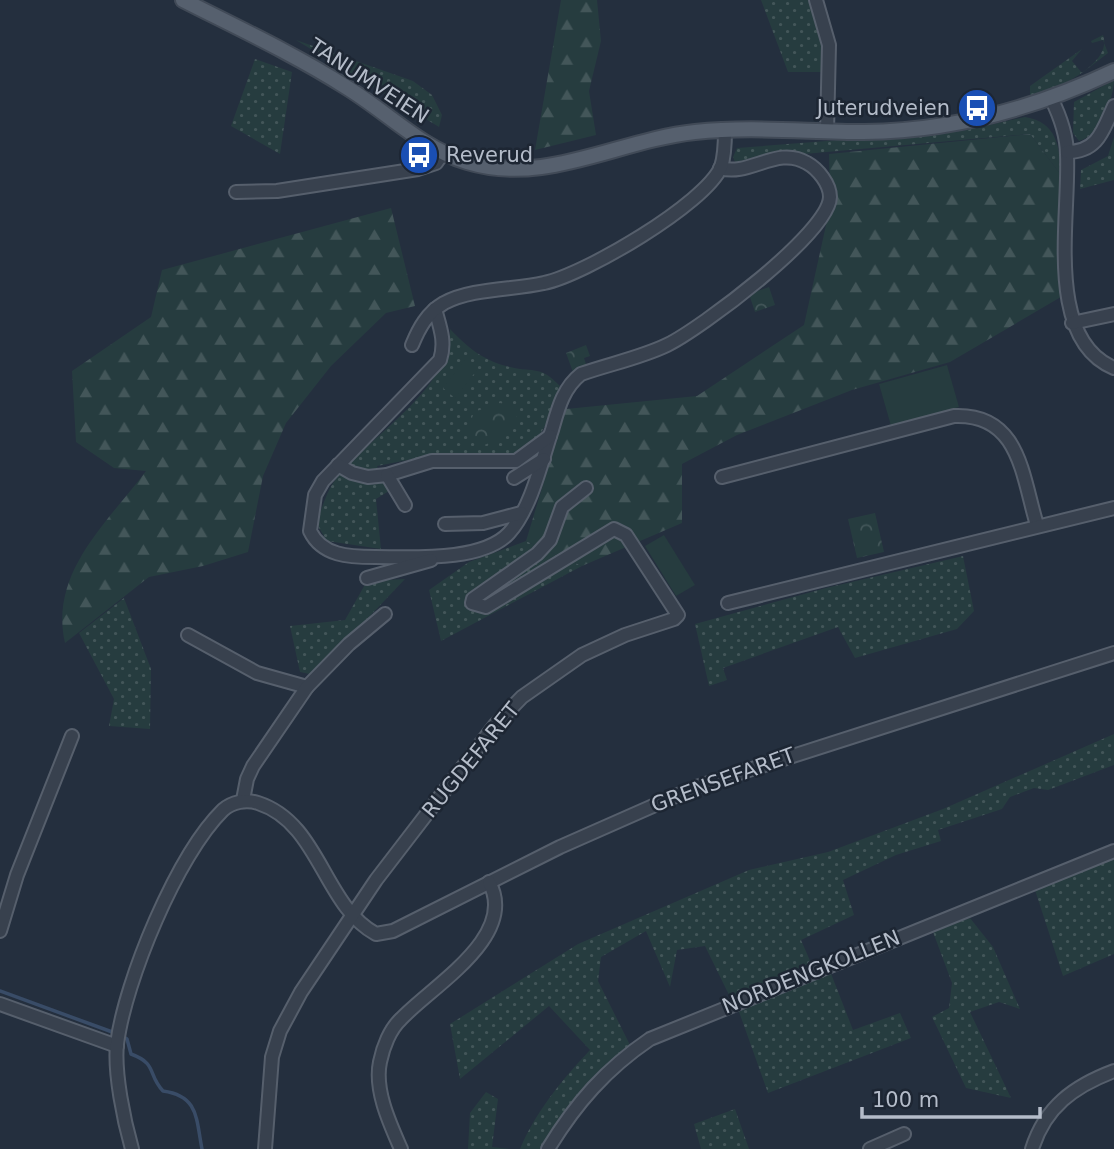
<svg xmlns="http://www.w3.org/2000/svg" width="1114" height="1149" font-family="'DejaVu Sans',sans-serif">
  <defs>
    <pattern id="grass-dots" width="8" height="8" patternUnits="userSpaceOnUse" patternTransform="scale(1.75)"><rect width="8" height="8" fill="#263c3f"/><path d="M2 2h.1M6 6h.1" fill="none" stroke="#435659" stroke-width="1.8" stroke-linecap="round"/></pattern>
    <pattern id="forest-firs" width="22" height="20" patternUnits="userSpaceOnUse" patternTransform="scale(1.75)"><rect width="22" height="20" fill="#263c3f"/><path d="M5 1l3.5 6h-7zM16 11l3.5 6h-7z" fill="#435659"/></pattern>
    <pattern id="park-crowns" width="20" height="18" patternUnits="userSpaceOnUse" patternTransform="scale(1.75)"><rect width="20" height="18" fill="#263c3f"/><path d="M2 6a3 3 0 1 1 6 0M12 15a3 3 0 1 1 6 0" fill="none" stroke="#435659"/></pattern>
  </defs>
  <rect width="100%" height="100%" fill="#242f3e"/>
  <!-- grass -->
  <g fill="url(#grass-dots)">
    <polygon points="761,0 815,0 828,72 788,72"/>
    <path d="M1103 35C1114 65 1050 92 1030 97V86L1082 49 1072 61 1082 73 1108 53 1103 40 1092 43 1091 41Z"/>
    <polygon points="296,40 413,81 432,95 442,115 439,127"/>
    <polygon points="255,59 292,72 280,154 231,126"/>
    <path d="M1114 80C1114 99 1098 137 1079 141L1073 133 1074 102Z"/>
    <path d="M1025 117C1057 122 1060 147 1061 175L1030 134 759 158 737 167 733 157 737 148 967 130Z"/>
    <polygon points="1114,137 1114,180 1080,189 1081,170 1108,156"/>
    <path d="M450 329C468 348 484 361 510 367 535 373 540 365 560 386 551 414 542 448 510 456L418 458 377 466 389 491 376 499 381 549 327 541 316 523C322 509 327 490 336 479 369 436 453 388 450 329Z"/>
    <polygon points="526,541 582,566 441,641 429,590 469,562"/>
    <polygon points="963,556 974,611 957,629 855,658 838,627 723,668 727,680 709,686 695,624 826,588"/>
    <polygon points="405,579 314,675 300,672 290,626 345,620 367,581"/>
    <polygon points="124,598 151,669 150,729 109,726 114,699 79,633"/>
    <path d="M1114 734V765L1048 790 1034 788 1010 797 1002 809 938 830 941 841 896 855 843 880 854 915 801 940 811 963 730 997 705 946 677 950 670 987 646 931 601 957 598 981 630 1045C593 1075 565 1108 541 1149H520C536 1111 562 1080 590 1050L549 1006 460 1079 450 1024 578 944 749 870 828 852 943 809Z"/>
    <polygon points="1114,859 1114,954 1063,976 1035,890"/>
    <polygon points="970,918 993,947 1020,1009 999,1002 970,1012 1011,1098 966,1088 932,1017 949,1008 952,983 933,932"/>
    <polygon points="830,971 853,1030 900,1013 911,1038 768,1093 738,1009"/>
    <polygon points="486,1092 498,1099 492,1147 510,1149 468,1149 470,1113"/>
    <polygon points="735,1109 749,1149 701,1149 694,1124"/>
  </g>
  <!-- forest -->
  <g fill="url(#forest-firs)">
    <polygon points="561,0 597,0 601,41 589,91 596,135 535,150"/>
    <polygon points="1030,134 1061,175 1066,294 950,362 852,390 737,435 682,464 682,523 582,566 526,541 566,409 697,396 804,325 830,207 829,154"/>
    <path d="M391 208 415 306 386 313 331 366 286 423 263 476 248 552 203 566 149 577 65 643C49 573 107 523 146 471L114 468 76 442 72 371 151 317 162 270Z"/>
  </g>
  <!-- park -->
  <g fill="url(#park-crowns)">
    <polygon points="769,287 775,305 755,312 749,294"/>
    <polygon points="586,345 590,356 584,358 587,367 573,372 566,353"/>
    <polygon points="500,403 516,407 516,424 503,437 482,446 467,433 474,412"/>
    <polygon points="875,513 884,552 857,558 848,519"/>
  </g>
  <!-- pitch -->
  <g fill="#263c3f">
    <polygon points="465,360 477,370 455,398 443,388"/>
    <polygon points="947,365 959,407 891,426 879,384"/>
    <polygon points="664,535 695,585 676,596 645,546"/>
  </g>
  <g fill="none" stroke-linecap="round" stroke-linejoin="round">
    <!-- stream -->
    <g stroke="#394c67" stroke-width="3.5">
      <polyline points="0,991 115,1033"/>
      <path d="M122 1036 127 1039 131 1054C158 1064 147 1074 163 1091 199 1096 196 1119 202 1149"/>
    </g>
    <!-- minor casing -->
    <g stroke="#565f6c" stroke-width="16">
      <g id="minor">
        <polyline points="816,0 829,45 827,131"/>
        <path d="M1051 98C1060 116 1067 135 1067 155 1070 217 1044 339 1114 368"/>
        <path d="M1067 152C1098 152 1103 130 1114 106"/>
        <polyline points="236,192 277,191 418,169 436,163 443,153"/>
        <path d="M435 309C440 327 446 342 440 360L323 481 315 495 310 531C322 556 349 557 375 557 411 557 482 562 509 533 531 509 542 460 552 430 558 409 563 388 581 374 609 364 640 358 667 345 700 329 829 233 830 197 830 184 818 169 807 163 777 145 750 177 720 168"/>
        <polyline points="1072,323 1114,314"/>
        <path d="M412 345C419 328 427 313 444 303 472 288 513 290 544 283 584 275 705 204 721 167 725 155 725 142 725 130"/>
        <polyline points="338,465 352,473 368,477 387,475 432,461 516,461 550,436"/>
        <polyline points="387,475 405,505"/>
        <path d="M722 477 954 416C1020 413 1022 476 1037 525"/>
        <polyline points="514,478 544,459"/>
        <polyline points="445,524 483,523 521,513"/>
        <polyline points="367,578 431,560"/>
        <polyline points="728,603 1114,508"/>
        <polyline points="188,635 257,673 307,687"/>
        <polyline points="243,800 247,779 253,766 307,687 349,644 385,614"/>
        <polyline points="0,931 17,875 72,736"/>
        <polyline points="0,1004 117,1046"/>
        <path d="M132 1149C124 1121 114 1073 117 1044 125 981 177 855 223 810 232 802 246 799 258 803 320 823 323 905 376 934L393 931 560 847 696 787 1114 653"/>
        <polyline points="265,1149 272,1057 280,1031 301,992 376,880 495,725 522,697 582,655 625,635 674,619 678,615 626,535 614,529 486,607 472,603 473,599 537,554 550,540 562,507 586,488"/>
        <path d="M401 1149C390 1124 374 1090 380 1062 383 1047 390 1029 401 1019 432 986 519 936 489 882"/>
        <path d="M548 1149C576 1103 606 1069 650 1039L1114 851"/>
        <polyline points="870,1149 904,1134"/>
        <path d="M1032 1149C1045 1107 1074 1086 1114 1071"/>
      </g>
    </g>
    <!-- major casing -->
    <g stroke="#414a57" stroke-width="18">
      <path id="major" d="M183 0C238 28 294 54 346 87 387 112 421 148 467 162 545 186 618 140 695 132 751 126 808 132 864 132 951 131 1036 108 1114 71"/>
    </g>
    <!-- minor -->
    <use href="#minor" stroke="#38414e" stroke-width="12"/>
    <!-- major -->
    <use href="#major" stroke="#56606e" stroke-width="14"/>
  </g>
  <!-- icons -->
  <defs>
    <g id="bus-disc" transform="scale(2.0125)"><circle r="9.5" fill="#1a4fb4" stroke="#1d2633"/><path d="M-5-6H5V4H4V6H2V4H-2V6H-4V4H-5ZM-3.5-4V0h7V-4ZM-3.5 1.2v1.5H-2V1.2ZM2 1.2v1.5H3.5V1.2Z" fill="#fff"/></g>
  </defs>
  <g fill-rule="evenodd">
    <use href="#bus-disc" x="977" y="108"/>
    <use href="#bus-disc" x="419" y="155"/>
  </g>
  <g text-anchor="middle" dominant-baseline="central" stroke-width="5" stroke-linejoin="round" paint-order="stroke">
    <!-- street labels -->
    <g font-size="21" fill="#b4bcc9" stroke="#1d2633">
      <text transform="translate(369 81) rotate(33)">TANUMVEIEN</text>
      <text transform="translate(471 760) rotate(-51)">RUGDEFARET</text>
      <text transform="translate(723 780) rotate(-20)">GRENSEFARET</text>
      <text transform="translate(811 972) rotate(-22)">NORDENGKOLLEN</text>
    </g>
    <!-- poi labels -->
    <g font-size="21" fill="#b4bcc9" stroke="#1d2633" text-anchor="end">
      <text x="950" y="108">Juterudveien</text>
      <text x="446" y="155" text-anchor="start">Reverud</text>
    </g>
  </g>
  <!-- scale -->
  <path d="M862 1107v10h178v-10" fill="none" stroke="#b4bcc9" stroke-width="3.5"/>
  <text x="872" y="1107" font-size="21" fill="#b4bcc9" stroke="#1d2633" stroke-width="5" paint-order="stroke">100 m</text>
</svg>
